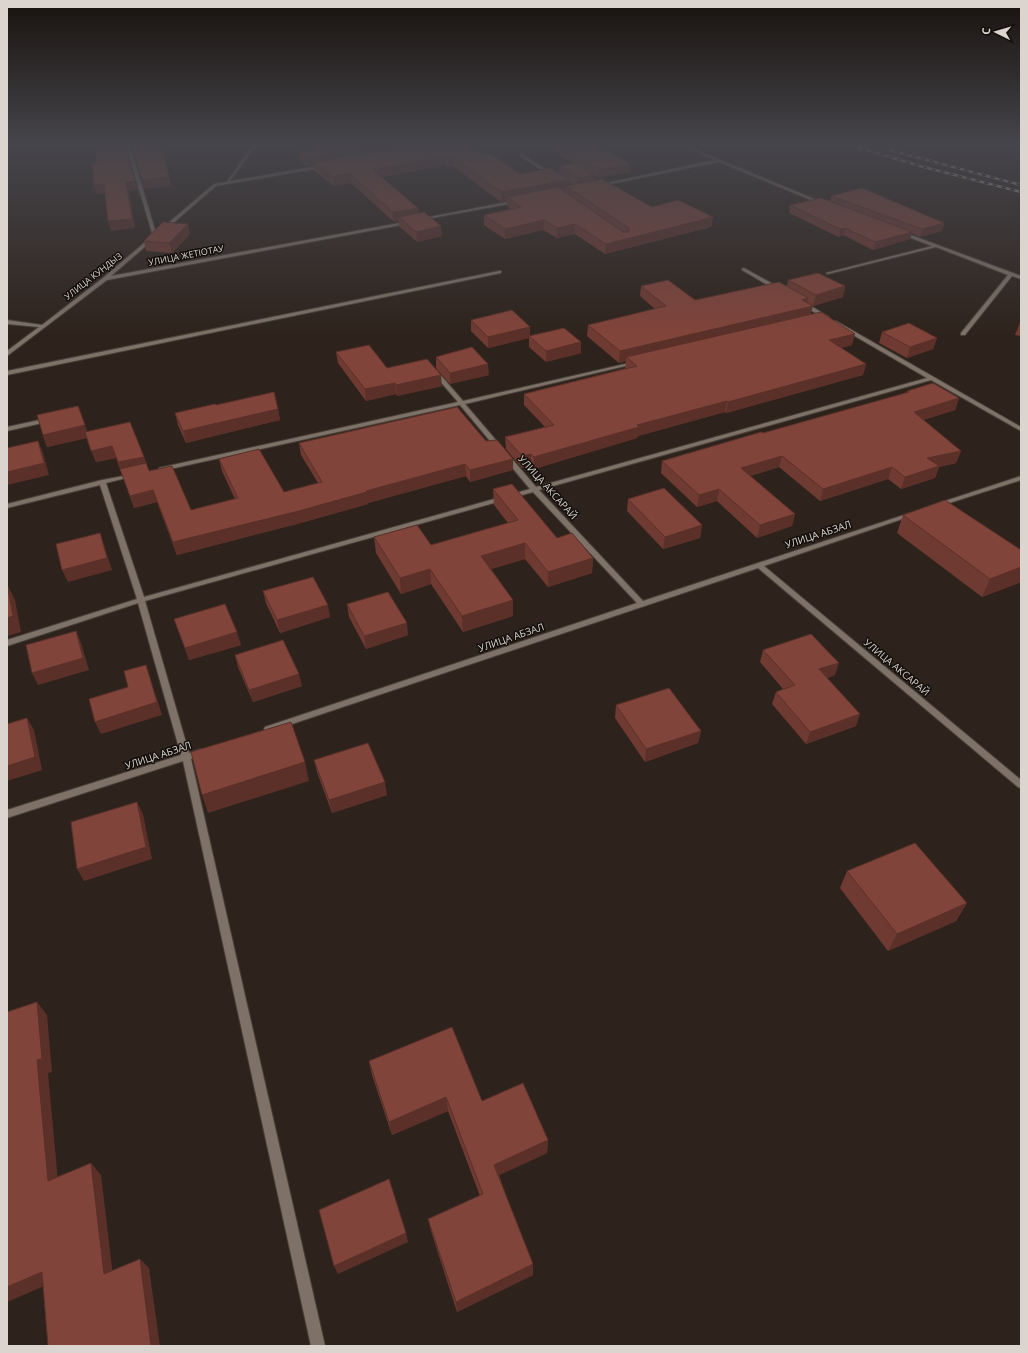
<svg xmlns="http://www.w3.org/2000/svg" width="1028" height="1353" font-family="'Open Sans',sans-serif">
  <rect width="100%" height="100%" fill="#2e231c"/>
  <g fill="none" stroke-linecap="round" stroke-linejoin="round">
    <!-- lane casing -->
    <g stroke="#49413a" stroke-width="2">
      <polygon id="lane" points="252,146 256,146 228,183 226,183"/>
    </g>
    <!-- street casing -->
    <g stroke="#49413a" stroke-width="2">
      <g id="street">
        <polygon points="126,146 130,146 157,237 153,236"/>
        <polygon points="682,146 687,146 826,204 823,205 719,162 600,186 598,185 715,160"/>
        <polygon points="521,154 522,154 554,175 551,176 520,156"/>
        <polygon points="324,165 325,167 216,186 164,231 160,230 214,184"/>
        <polygon points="518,200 519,202 421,220 419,219"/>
        <polygon points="410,221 412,221 412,223 107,280 7,356 7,351 39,327 7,324 7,320 42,325 103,278 150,238 154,239 111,276"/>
        <polygon points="900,231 1013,273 1021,276 1021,279 1012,276 965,335 961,335 961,333 1008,275 936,247 828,274 826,273 932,246 898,233 898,232"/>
        <polygon points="744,268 780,288 780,289 776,290 742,270 742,269"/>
        <polygon points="499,271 501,271 501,273 7,375 7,371"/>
        <polygon points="802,303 806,303 829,317 824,318 802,305"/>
        <polygon points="836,321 1021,427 1021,431 931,380 539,490 643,601 910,513 914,513 914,515 764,566 1021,780 1021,788 1018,787 758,568 271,731 265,731 264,729 265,727 637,603 533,492 145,601 189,753 201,749 204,750 205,752 204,754 191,759 325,1346 311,1346 183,761 7,818 7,810 181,755 138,603 7,646 7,640 137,599 100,485 7,508 7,504 102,480 134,474 134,476 106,483 144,597 530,489 460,405 161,471 159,470 159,468 458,402 433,373 432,372 435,370 437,371 463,401 638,361 638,363 465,404 536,487 927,378 834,324 834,322"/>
        <polygon points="49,418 52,420 51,421 7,431 7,427"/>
        <polygon points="1021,476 1021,480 940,506 936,506 935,505 936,504"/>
      </g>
    </g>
    <!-- lane -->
    <use href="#lane" fill="#7e7268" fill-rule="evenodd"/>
    <!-- street -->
    <use href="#street" fill="#7e7268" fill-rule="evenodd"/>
    <!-- rail casing -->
    <g stroke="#bbb3ae" stroke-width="2.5">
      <g id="rail">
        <polyline points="854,146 920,166 1021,192"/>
        <polyline points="886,149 1021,185"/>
      </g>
    </g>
    <!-- rail -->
    <use href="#rail" stroke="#120e0a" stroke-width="1.5" stroke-dasharray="4.5" stroke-linecap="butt"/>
  </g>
  <!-- wall -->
  <g fill="#6f3a32" fill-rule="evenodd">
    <path d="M320 146H400V148H403L404 147 403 146H470L520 174 559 173V166L574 164 546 146H597L630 172 598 178 595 176 594 180 652 207 713 217 711 227 605 254 575 234 557 238 543 230 505 239 484 225V215L511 209 507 206V201L501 202 453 166 448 167 445 165 382 177 418 208 419 213 441 226 442 236 417 242 399 226V221L394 222 351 183 334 186 314 171 313 166 308 167 300 161 299 152 320 148ZM569 182 573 185 569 186Z"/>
    <polygon points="831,196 944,223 942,231 920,237 911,233 910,239 873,250 843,235 839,237 789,213 790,205 830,201"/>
    <polygon points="190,234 172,253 146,251 144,241"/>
    <polygon points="788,280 845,286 843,297 813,306 807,302 811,314 852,345 841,348 866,364 863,375 726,413 725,412 638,436 637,438 534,469 531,465 522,468 506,449 505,437 545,427 524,405 524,394 626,368 625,368 626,361 619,363 587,336 588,325 655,309 640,296 641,286 695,300 787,286"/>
    <polygon points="471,320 530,336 581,353 546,362 529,347 529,338 488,348 471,331"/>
    <polygon points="1021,320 1021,336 1015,335"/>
    <polygon points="882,332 937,338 933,349 907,358 879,343"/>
    <polygon points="336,352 387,368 442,386 397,396 396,394 366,401 338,363"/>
    <polygon points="436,357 489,375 450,384 436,368"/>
    <polygon points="907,391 959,398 955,410 923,420 961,451 956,463 939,467 935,478 901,489 888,479 820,501 779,467 750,476 795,514 792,526 757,538 717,501 697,507 661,473 662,461 906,393"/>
    <polygon points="216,405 278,409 280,420 186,443 178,425 175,413"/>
    <polygon points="78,406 87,432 144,457 149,471 191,510 235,499 222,471 219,459 284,492 318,483 301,455 299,443 486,441 513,459 513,470 470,482 466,476 368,503 368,504 297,524 177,555 157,502 134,508 116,458 96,462 87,438 47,447 43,435"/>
    <polygon points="493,489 557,538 593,558 592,573 548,587 525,559 491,569 513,600 513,616 463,632 431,584 401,594 376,553 374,537 431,545 508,523 494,505"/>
    <polygon points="628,499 702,525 700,538 663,549 627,511"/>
    <polygon points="903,515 1021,550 1021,582 982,597 897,533"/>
    <polygon points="263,591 330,617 280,633 266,603"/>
    <polygon points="347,604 408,635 366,649 349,617"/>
    <polygon points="174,619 241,645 189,660"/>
    <polygon points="763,650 835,675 827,678 856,726 806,744 772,704 776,692 783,689 760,662"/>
    <polygon points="235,655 302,686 253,702 238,667"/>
    <polygon points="616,705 701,731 698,743 645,762 615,718"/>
    <polygon points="314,760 387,795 332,813 317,772"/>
    <polygon points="847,871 967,903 956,921 888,951 840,888"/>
    <polygon points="369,1061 482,1101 548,1140 547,1153 499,1175 533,1275 457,1312 431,1231 428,1219 480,1196 448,1111 392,1135 372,1075"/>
  </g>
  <!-- shaded-wall -->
  <g fill="#5a3029">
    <polygon points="377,146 400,146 400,151 313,162 313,166 308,167 307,158"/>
    <polygon points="444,156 445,165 374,179 373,170"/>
    <polygon points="453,157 453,166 448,167 448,158"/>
    <polygon points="630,164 630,172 598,178 598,170"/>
    <polygon points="350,174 351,183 334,186 333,177"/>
    <polygon points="595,175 594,184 577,187 578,178"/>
    <polygon points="169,177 171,186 144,189 142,180"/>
    <polygon points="569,180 569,188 566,186 566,190 512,200 507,197 507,201 501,202 501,192"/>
    <polygon points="135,181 138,190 129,191 135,228 111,231 108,221 126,182"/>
    <polygon points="104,184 106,193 97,194 94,185"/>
    <polygon points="418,208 419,217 399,217 399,221 394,222 393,212"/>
    <polygon points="713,217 711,227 605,254 606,244"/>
    <polygon points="544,220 543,230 505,239 505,229"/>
    <polygon points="944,223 942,231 920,237 922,229"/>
    <polygon points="188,224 190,234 172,253 169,243"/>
    <polygon points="575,224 575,234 557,238 557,228"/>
    <polygon points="441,226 442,236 417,242 416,232"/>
    <polygon points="845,228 843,235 839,237 840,229"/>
    <polygon points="912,232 910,239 873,250 875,242"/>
    <polygon points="845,286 843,297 813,306 816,295"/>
    <polygon points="808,298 806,308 813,306 810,317 626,357 626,361 619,363 620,351"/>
    <polygon points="530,327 530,337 529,336 529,338 488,348 488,337"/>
    <polygon points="855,334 852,345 826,351 829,340"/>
    <polygon points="937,338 933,349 907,358 910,347"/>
    <polygon points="581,342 581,353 546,362 546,351"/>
    <polygon points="488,364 489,375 450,384 450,373"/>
    <polygon points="866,364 863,375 726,413 728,402"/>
    <polygon points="441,375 442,386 397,396 396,385"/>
    <polygon points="395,383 396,394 366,401 365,389"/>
    <polygon points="959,398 955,410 910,424 914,412"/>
    <polygon points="727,401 725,412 638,436 637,438 534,469 534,457 637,425"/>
    <polygon points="78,406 89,437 47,447 43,435"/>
    <polygon points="278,409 280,420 186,443 183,431"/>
    <polygon points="38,441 43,453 49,475 7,485 7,472"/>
    <polygon points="112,446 116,458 96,462 91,451"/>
    <polygon points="961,451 956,463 939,467 935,478 901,489 905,477 927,458"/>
    <polygon points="531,454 531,465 522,468 522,456"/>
    <polygon points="782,456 779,467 738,480 741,468"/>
    <polygon points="144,457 147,469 122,474 118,462"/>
    <polygon points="513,459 513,470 470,482 470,470"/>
    <polygon points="465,464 466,476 368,503 368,504 297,524 177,555 173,542"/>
    <polygon points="892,467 888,479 820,501 823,489"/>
    <polygon points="719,489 717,501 697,507 699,495"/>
    <polygon points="153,490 157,502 134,508 130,496"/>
    <polygon points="795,514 792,526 757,538 760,525"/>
    <polygon points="702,525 700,538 663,549 665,537"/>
    <polygon points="100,533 112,570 68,582 62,570"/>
    <polygon points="525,543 525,559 482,572 481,556"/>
    <polygon points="593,558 592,573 548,587 548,572"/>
    <polygon points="1021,567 1021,582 982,597 990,579"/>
    <polygon points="430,569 431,584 401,594 400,578"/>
    <polygon points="7,584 15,600 21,632 7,636"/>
    <polygon points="513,600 513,616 463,632 462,616"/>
    <polygon points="328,605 330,617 280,633 277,620"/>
    <polygon points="407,623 408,635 366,649 364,636"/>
    <polygon points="76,631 81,643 89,670 38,685 32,673"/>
    <polygon points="237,632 241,645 189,660 185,648"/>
    <polygon points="839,663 835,675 815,682 819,669"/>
    <polygon points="146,665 150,677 162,715 101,734 95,722 157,702"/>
    <polygon points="299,674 302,686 253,702 249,690"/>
    <polygon points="860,714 856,726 806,744 810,732"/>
    <polygon points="27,718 34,730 42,770 7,781 7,766"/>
    <polygon points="701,731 698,743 645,762 646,749"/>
    <polygon points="305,762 309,781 208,813 202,795"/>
    <polygon points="385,782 387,795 332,813 329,800"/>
    <polygon points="137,802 143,814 152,859 84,881 77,869"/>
    <polygon points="967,903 956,921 888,951 897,934"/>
    <polygon points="37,1002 47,1015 52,1072 48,1073 59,1192 48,1181 37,1060"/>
    <polygon points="446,1097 448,1111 392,1135 389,1122"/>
    <polygon points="548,1140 547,1153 495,1177 494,1165"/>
    <polygon points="91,1163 101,1175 114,1284 104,1274"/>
    <polygon points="406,1233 408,1242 338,1274 334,1266"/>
    <polygon points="140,1259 149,1268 160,1346 151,1346"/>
    <polygon points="533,1264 533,1275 457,1312 456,1302"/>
    <polygon points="42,1272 54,1282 7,1302 7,1287"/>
  </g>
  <!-- building -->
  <g fill="#81443a" stroke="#5a3029">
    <polygon points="95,146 125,146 135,181 126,182 132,219 108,221 104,184 94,185 92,164 97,163"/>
    <polygon points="132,146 162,146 169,177 142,180"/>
    <polygon points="326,146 377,146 307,158 299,152 328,147"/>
    <polygon points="405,146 470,146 484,155 491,154 520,174 551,168 569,180 501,192 453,157 448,158 444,156 373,170 418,208 393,212 350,174 333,177 313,162 403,148"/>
    <polygon points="558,146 597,146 630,164 598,170"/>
    <polygon points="575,163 595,175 578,178 559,166"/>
    <polygon points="602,179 652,207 678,200 713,217 606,244 575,224 557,228 544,220 505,229 484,215 521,207 507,197 558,187 623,232 629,232 629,228 566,186"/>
    <polygon points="862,188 944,223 922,229 831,196"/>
    <polygon points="821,198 912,232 875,242 845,228 840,229 790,205"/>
    <polygon points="424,212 441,226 416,232 399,217"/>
    <polygon points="163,222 188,224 169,243 144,241"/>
    <polygon points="818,273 845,286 816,295 788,280"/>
    <polygon points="668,280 695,300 779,282 808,298 802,300 813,306 620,351 588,325 666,306 641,286"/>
    <polygon points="512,310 530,327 488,337 471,320"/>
    <polygon points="821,312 855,334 829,340 866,364 728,402 727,401 637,425 639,427 534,457 531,454 522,456 505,437 554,425 524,394 637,366 626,357"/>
    <polygon points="1021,320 1021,325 1019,325"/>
    <polygon points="909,323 937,338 910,347 882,332"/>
    <polygon points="564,328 581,342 546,351 529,336"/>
    <polygon points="369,345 387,368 427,359 441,375 396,385 395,383 365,389 336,352"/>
    <polygon points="472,347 488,364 450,373 436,357"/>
    <polygon points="933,383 959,398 914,412 961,451 927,458 939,466 905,477 892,467 823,489 782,456 741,468 795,514 760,525 719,489 699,495 662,461 761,432 763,433 909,392 907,391"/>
    <polygon points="274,392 278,409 183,431 175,413 215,404 216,405"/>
    <polygon points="78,406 85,425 43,435 37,415"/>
    <polygon points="457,407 486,441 497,440 513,459 470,470 465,464 366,491 367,492 295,512 173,542 153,490 130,496 120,469 146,463 149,471 172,466 191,510 238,498 219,459 259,449 284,492 322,482 299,443"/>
    <polygon points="130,422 144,457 118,462 112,446 91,451 85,432"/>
    <polygon points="38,441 44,463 7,472 7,448"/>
    <polygon points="512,484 557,538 572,533 593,558 548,572 525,543 481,556 513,600 462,616 430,569 400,578 374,537 417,525 431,545 518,520 493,489"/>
    <polygon points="664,488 702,525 665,537 628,499"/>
    <polygon points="945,500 1021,550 1021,567 990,579 903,515"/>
    <polygon points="100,533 107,558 62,570 56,544"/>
    <polygon points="313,577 328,605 277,620 263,591"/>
    <polygon points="7,584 13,616 7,618"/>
    <polygon points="388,592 407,623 364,636 347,604"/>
    <polygon points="225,604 237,632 185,648 174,619"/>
    <polygon points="76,631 83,658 32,673 26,645"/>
    <polygon points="811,634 839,663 819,669 860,714 810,732 776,692 795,685 763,650"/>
    <polygon points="283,640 299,674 249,690 235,655"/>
    <polygon points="146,665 157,702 95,722 89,699 128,687 124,671"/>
    <polygon points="669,688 701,731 646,749 616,705"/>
    <polygon points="27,718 35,757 7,766 7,724"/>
    <polygon points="291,722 305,762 202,795 191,752"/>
    <polygon points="368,743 385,782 329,800 314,760"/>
    <polygon points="137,802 146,847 77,869 71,822"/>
    <polygon points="915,843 967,903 897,934 847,871"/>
    <polygon points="37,1002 42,1059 37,1060 48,1181 91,1163 104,1274 140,1259 151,1346 48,1346 42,1272 7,1287 7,1012"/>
    <polygon points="452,1027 482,1101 523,1083 548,1140 494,1165 533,1264 456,1302 428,1219 483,1194 446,1097 389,1122 369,1061"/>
    <polygon points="389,1179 406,1233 334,1266 319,1210"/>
  </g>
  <!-- sky -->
  <linearGradient id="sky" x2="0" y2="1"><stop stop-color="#19130f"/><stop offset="0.43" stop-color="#46454b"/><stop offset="1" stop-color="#46454b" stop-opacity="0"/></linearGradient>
  <rect width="1028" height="336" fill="url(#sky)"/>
  <g text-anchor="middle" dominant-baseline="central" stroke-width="3" stroke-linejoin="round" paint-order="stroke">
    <!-- far-street labels -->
    <g font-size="9" fill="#dbd4cf" stroke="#120e0a">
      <text transform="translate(186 255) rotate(-11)">УЛИЦА ЖЕТІОТАУ</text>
      <text transform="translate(93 276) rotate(-38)">УЛИЦА КУНДЫЗ</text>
    </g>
    <!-- street labels -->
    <g font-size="10" fill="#dbd4cf" stroke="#120e0a">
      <text transform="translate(548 487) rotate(48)">УЛИЦА АКСАРАЙ</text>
      <text transform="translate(818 534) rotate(-18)">УЛИЦА АБЗАЛ</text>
      <text transform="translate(511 637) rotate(-19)">УЛИЦА АБЗАЛ</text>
      <text transform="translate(897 667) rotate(40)">УЛИЦА АКСАРАЙ</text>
      <text transform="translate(158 755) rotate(-18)">УЛИЦА АБЗАЛ</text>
    </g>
  </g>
  <!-- border -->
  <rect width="1028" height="1353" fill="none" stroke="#dbd4cf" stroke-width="16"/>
  <!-- north arrow -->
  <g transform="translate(996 32) rotate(275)" stroke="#120e0a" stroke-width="3" paint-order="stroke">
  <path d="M0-3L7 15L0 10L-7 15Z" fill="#dbd4cf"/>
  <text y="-6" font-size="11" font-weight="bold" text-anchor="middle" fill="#dbd4cf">С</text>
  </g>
</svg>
